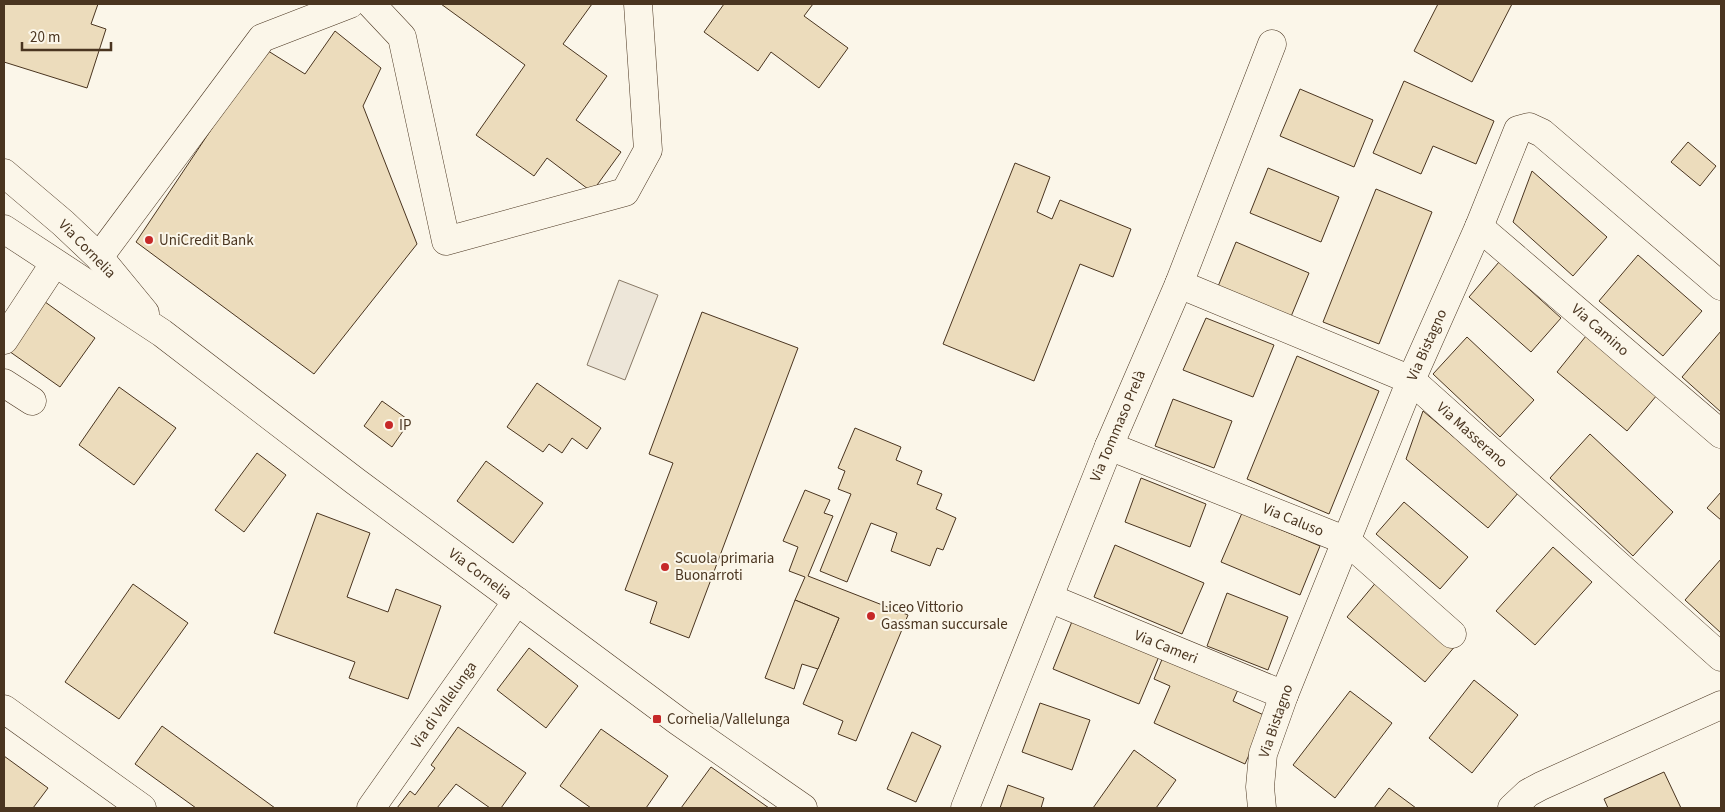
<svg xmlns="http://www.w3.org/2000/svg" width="1725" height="812" font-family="'Source Sans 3',sans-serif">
  <rect width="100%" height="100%" fill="#fbf6e9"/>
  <!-- green -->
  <polygon fill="#ede6d9" stroke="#887966" points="619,280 658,295 625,380 587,365"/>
  <!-- building -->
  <g fill="#ecdcbc" stroke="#4a3520">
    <polygon points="4,4 98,4 91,24 106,29 87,88 4,62"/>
    <polygon points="441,4 592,4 563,44 607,76 576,120 621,152 592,192 547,158 534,176 476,135 525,65"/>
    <polygon points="724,4 813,4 804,16 848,48 819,88 771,52 758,71 704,32"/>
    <polygon points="1438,4 1512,4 1472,82 1414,51"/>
    <polygon points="335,31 381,68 363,106 417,244 314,374 136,242 265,49 305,74"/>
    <polygon points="1404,81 1494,121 1476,164 1433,146 1421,174 1373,153"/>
    <polygon points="1300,89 1373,120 1354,167 1280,136"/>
    <polygon points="1688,142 1716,166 1700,186 1671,162"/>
    <polygon points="1015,163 1050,177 1037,212 1052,219 1060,200 1131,229 1113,277 1080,264 1034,381 943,344"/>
    <polygon points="1268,168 1339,197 1321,242 1250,213"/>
    <polygon points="1532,171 1607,237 1573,276 1513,222"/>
    <polygon points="1376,189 1432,212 1379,344 1323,322"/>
    <polygon points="1236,242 1309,273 1290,319 1217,289"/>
    <polygon points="1638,255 1702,311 1663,356 1599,301"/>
    <polygon points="1499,262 1561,318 1531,352 1469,297"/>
    <polygon points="41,299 95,338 60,387 6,349"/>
    <polygon points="702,312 798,348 689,638 650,623 657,602 625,590 673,463 649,454"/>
    <polygon points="1206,318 1274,345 1253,397 1183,370"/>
    <polygon points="1721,331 1721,412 1682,377"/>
    <polygon points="1586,336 1657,395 1627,431 1557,372"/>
    <polygon points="1467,337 1534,400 1500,437 1433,374"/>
    <polygon points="1297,356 1379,391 1329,514 1247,479"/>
    <polygon points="537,383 601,428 587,449 572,438 562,453 549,444 543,452 507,427"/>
    <polygon points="119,387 176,428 134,485 79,445"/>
    <polygon points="1173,399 1232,421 1214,468 1155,446"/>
    <polygon points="382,401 410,421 392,447 364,426"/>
    <polygon points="1423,411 1519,492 1488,528 1406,459"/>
    <polygon points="855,428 901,447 896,460 922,471 917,484 942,494 936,509 956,518 943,550 937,548 930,566 891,551 897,533 871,523 847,582 820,571 851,494 838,489 845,471 838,468"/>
    <polygon points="1590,434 1673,512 1633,556 1550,478"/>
    <polygon points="257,453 286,475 244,532 215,510"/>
    <polygon points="486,461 543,503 513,543 457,501"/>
    <polygon points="1141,478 1206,504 1190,547 1125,522"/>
    <polygon points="805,490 830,500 824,513 833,516 808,576 908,615 856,741 838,734 843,721 803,704 839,618 795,600 805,577 789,571 798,547 783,541"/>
    <polygon points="1721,492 1721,520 1707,508"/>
    <polygon points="1404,502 1468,557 1440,589 1376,534"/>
    <polygon points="317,513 370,533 347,597 388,612 396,589 441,606 408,699 349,678 355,662 274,633"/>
    <polygon points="1242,513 1320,546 1300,595 1221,562"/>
    <polygon points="1115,545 1204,583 1182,634 1094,597"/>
    <polygon points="1553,547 1592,582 1535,645 1496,611"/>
    <polygon points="1721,559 1721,633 1685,600"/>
    <polygon points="1378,580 1456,645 1425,682 1347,617"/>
    <polygon points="133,584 188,623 119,719 65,682"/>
    <polygon points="1227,593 1288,617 1268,670 1207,646"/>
    <polygon points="795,600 839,618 818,669 802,664 794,689 765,678"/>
    <polygon points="1073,619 1160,654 1139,704 1053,669"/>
    <polygon points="529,648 578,686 546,728 497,690"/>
    <polygon points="1165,652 1240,685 1233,701 1266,716 1245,764 1154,723 1170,686 1154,679"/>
    <polygon points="1474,680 1518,715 1472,773 1429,738"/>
    <polygon points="1350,691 1392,723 1335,798 1293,765"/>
    <polygon points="1040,703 1090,720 1072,770 1022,752"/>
    <polygon points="162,726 275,808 196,808 135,764"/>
    <polygon points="458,727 526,773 501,808 490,808 456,784 437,808 397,808 410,791 415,795 435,768 431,765"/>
    <polygon points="601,729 668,776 646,808 591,808 560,786"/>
    <polygon points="912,732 941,746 916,802 887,789"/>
    <polygon points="1134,750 1176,780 1156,808 1093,808"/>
    <polygon points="4,756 48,788 33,808 4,808"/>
    <polygon points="711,767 769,808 681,808"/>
    <polygon points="1664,772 1681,808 1608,808 1604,799"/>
    <polygon points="1008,785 1044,798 1041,808 1000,808"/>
    <polygon points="1389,788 1416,808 1374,808"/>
  </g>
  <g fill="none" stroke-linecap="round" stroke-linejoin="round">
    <!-- minor casing -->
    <g stroke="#4a3520" stroke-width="29">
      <g id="minor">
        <polyline points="371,4 402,37 446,241 625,192 648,150 638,4"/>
        <polyline points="4,173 63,223 99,257 145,313"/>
        <polyline points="1479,227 1721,434"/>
        <polyline points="4,229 162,333 355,481 678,721 803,808"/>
        <polyline points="99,257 262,38 350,4"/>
        <polyline points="1179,284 1411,380 1721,657"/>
        <polyline points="4,340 54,264"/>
        <polyline points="4,383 32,401"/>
        <polyline points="1109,446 1347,541 1452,634"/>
        <polyline points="1049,598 1284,695"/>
        <polyline points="4,709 142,808"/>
        <polyline points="371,808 517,601"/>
        <polyline points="965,808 1109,446 1179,284 1272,44"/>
        <polyline points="1262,808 1260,787 1263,754 1284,695 1411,380 1479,227 1518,130 1529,127 1542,133 1721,286"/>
        <polyline points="1512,808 1528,793 1541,786 1721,705"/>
      </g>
    </g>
    <!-- minor -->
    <use href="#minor" stroke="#fbf6e9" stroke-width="28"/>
  </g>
  <!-- markers -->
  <g fill="#c62828" stroke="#fbf6e9" stroke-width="2">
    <circle cx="149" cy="240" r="5"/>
    <circle cx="389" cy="425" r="5"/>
    <circle cx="665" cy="567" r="5"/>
    <circle cx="871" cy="616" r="5"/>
    <rect x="652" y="714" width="10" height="10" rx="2.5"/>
  </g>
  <g text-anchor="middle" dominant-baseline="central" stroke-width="4" stroke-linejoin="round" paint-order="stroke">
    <!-- poi labels -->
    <g font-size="15" fill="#4a3520" stroke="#fbf6e9" text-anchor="start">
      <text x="159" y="240">UniCredit Bank</text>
      <text x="399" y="425">IP</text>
      <text x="675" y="558">Scuola primaria<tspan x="675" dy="17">Buonarroti</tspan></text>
      <text x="881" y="607">Liceo Vittorio<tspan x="881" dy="17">Gassman succursale</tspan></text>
      <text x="667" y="719">Cornelia/Vallelunga</text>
    </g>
    <!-- street labels -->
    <g font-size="15" fill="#4a3520" stroke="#fbf6e9">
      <text transform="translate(87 249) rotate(46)">Via Cornelia</text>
      <text transform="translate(1600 330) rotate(41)">Via Camino</text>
      <text transform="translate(1427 345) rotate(-66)">Via Bistagno</text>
      <text transform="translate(1118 426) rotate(-67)">Via Tommaso Prelà</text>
      <text transform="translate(1472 435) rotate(42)">Via Masserano</text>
      <text transform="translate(1293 520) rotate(22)">Via Caluso</text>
      <text transform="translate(480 574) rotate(37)">Via Cornelia</text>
      <text transform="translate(1166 647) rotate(22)">Via Cameri</text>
      <text transform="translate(444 705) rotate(-55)">Via di Vallelunga</text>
      <text transform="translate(1276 721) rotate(-71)">Via Bistagno</text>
    </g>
  </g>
  <!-- border -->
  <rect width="1725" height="812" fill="none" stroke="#4a3520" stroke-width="10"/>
  <!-- scale -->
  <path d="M22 42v8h89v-8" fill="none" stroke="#4a3520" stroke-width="2.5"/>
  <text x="30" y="42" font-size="15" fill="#4a3520" stroke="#fbf6e9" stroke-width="4" paint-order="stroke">20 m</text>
</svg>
